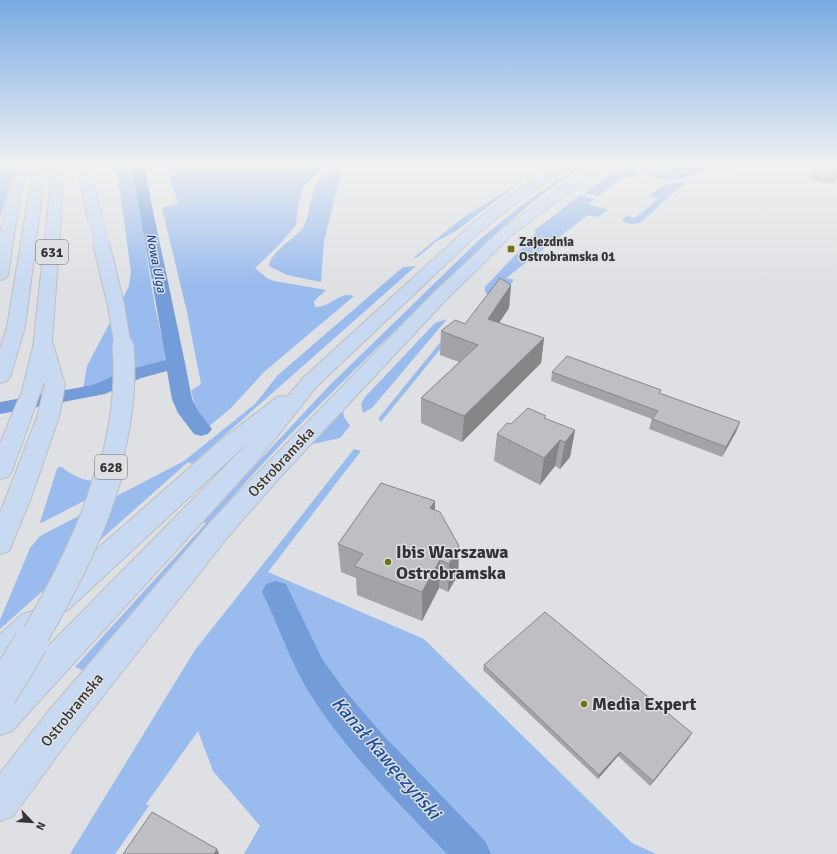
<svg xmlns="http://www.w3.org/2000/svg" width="837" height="854" font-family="Signika,sans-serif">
  <rect width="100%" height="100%" fill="#dee0e3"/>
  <!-- green -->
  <g fill="#9abbed">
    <polygon points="0,163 17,163 0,217"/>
    <path d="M112 163H133C145 227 148 295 168 357L162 362 100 386 83 389 87 366 129 286 131 272 118 178Z"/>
    <path d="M166 163H318L320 169 319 172 304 185 298 205 296 225 281 243 255 268 267 278 274 281 326 290 314 301 315 307C330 308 340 291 354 296L264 372 230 409 208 427 197 413 191 391 201 384 187 312 162 208 178 204Z"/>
    <path d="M327 163H333L341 173 324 241 321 282 287 275 269 266C271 251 293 240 302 229 312 214 309 196 318 182 321 177 327 175 331 172Z"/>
    <path d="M583 163H588C520 205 465 262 408 318 356 368 305 418 256 471 196 536 141 604 85 671L75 667 206 523 202 522 328 387 480 239 527 201Z"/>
    <path d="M750 163H788L700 171C678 182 661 184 639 171L647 170 650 172Z"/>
    <polygon points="626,164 629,165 639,177 621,178 598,196 584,193"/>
    <polygon points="523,180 456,231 437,241 418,257 412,259 461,219 517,184 518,181"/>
    <path d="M687 181 640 223 631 224 622 221 626 216 635 218 658 199 649 196C661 185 672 183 687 181Z"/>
    <polygon points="580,195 595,199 588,204 608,210 598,217 588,215 506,278 514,280 505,291 488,295 485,292 485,287 535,234 535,230"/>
    <polygon points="416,266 192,464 188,462 0,629 0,620 30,548 40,536 184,461 255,404 278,375 403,267"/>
    <polygon points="447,319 372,408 363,413 361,404 365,397 435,323"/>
    <polygon points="447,334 447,341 381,422 378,419"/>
    <polygon points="340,411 343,411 344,417 350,426 340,438 313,444 311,442"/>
    <polygon points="354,449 361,451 268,572 424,639 632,843 656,854 244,854 260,826 213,771 198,731 146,804 149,806 115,854 70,854 195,650"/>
    <path d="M59 467H62C82 484 99 482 123 481L41 523 40 522 57 469Z"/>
  </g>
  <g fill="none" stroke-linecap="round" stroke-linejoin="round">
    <!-- canal -->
    <g fill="#739cd9" fill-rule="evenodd">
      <polygon points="131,163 143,163 185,363 192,399 198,411 212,429 208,434 201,436 194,434 178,413 172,399 167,371 141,378 105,394 0,414 0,402 93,385 127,370 166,360"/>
      <path d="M276 581 286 584 322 659 346 692 385 737 485 841 491 854H447C398 802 344 750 307 689 289 658 278 624 262 592L266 584Z"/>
    </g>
    <!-- major casing -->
    <g stroke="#bebebf" stroke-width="2">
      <g id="major">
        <polygon points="19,163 31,163 20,196 8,275 6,278 0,280 0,234 8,196"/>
        <polygon points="34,163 46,163 25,327 10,377 7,381 0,383 0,348 7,327"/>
        <polygon points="53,163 65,163 52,341 65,385 59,417 31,498 9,551 0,554 0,513 37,417 45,385 44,382 12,471 8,477 0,479 0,443 22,391 33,347"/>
        <polygon points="76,163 88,163 102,218 100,221 90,221 88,218"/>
        <polygon points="560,163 574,163 511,207 482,230 317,386 256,463 12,731 0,735 0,695 252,439 68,610 58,613 48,610 44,601 48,592 221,440 277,397 288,396 303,378 472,224 501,201"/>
        <polygon points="595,163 609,163 512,235 445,301 284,473 231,533 71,737 13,816 0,821 0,773 47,713 213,519 433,293 502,229"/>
        <path d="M32 611 43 615 47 624C39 641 18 660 0 667V634L21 615Z"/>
      </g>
    </g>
    <!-- major -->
    <use href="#major" fill="#c8d9f2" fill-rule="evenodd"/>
    <!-- major-bridge-far4 casing -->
    <g stroke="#bebebf" stroke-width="14" stroke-linecap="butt">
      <polyline id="major-bridge-far4" points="95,218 102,244"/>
    </g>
    <!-- major-bridge-far3 casing -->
    <g stroke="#bebebf" stroke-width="18" stroke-linecap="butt">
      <polyline id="major-bridge-far3" points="101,243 116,305 123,347"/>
    </g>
    <!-- major-bridge-far2 casing -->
    <g stroke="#bebebf" stroke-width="23" stroke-linecap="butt">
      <path id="major-bridge-far2" d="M107 477C120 434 127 391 123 346"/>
    </g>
    <!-- major-bridge-far1 casing -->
    <g stroke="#bebebf" stroke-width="29" stroke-linecap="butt">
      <path id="major-bridge-far1" d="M31 643C61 591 91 535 108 476"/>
    </g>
    <!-- major-bridge casing -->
    <g stroke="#bebebf" stroke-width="36" stroke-linecap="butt">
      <polyline id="major-bridge" points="0,694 31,642"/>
    </g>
    <!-- major-bridge-far4 -->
    <use href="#major-bridge-far4" stroke="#c8d9f2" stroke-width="13"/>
    <!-- major-bridge-far3 -->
    <use href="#major-bridge-far3" stroke="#c8d9f2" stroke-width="16"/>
    <!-- major-bridge-far2 -->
    <use href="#major-bridge-far2" stroke="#c8d9f2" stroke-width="21"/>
    <!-- major-bridge-far1 -->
    <use href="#major-bridge-far1" stroke="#c8d9f2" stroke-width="27"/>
    <!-- major-bridge -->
    <use href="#major-bridge" stroke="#c8d9f2" stroke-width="34"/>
  </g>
  <!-- wall -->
  <g fill="#a3a4a7">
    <polygon points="663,163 753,163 673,170"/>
    <polygon points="837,163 837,179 835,179 832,184 809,179 810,176"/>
    <polygon points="511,285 509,308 499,323 544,338 541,363 462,442 421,423 421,398 459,362 440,355 441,331 465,324"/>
    <polygon points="552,372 660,394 740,422 736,432 722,457 649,429 652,419 551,381"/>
    <polygon points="511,424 575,430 570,457 560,469 555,466 540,485 494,461 497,434"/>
    <polygon points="435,501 435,510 459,546 458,575 448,592 439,588 422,621 357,595 356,578 341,572 338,544"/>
    <polygon points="484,665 689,738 650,786 618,756 598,779 483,670"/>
  </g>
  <!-- shaded-wall -->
  <g fill="#848688">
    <polygon points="709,163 753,163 673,170 674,166"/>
    <polygon points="511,285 509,308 486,342 488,319"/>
    <polygon points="544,338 541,363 462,442 464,416"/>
    <polygon points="740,422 736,432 722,457 726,447"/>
    <polygon points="575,430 570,457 560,469 565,442"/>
    <polygon points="560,440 555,466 540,485 544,458"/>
    <polygon points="435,501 434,530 430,508"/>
    <polygon points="459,546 458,575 448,592 449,564"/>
    <polygon points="440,560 439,588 422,621 422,592"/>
    <polygon points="692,733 689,738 650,786 653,781"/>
    <polygon points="620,752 618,756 598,779 599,775"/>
    <polygon points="217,849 219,853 219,854 214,854"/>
  </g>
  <!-- building -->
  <g fill="#bdbfc2" stroke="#848688">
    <polygon points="670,163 709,163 674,166"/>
    <polygon points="819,163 837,163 837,175 834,180 810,176"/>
    <polygon points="500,278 511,285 488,319 544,338 464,416 421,398 478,345 441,331 455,320 465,324"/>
    <polygon points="567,356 661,390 659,393 740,422 726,447 652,419 658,411 552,372"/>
    <polygon points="528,408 546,416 544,418 575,430 565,442 560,440 544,458 497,434 507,423 511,424"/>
    <polygon points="381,483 435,501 430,508 440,512 459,546 449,564 440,560 422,592 354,566 363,554 338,544"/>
    <polygon points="545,612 692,733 653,781 620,752 599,775 484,665"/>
    <polygon points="152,812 217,849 214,854 123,854"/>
  </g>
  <!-- sky -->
  <linearGradient id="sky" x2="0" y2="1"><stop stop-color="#79aae2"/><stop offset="0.58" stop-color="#f0f1f2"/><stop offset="1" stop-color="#f0f1f2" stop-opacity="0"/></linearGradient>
  <rect width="837" height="283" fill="url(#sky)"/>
  <!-- markers -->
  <g fill="#737013" stroke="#dee0e3" stroke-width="1.5">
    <rect x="507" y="245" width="8" height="8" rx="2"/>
    <circle cx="388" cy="562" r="4"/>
    <circle cx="584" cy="704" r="4"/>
  </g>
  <g text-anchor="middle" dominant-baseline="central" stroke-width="3" stroke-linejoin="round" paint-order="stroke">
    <!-- far-poi labels -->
    <g font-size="13" font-weight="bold" fill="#333436" stroke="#dee0e3" text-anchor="start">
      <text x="519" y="242">Zajezdnia<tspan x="519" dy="15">Ostrobramska 01</tspan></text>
    </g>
    <!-- far-water labels -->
    <g font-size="13" font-style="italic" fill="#1d5099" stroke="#dee0e3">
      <text transform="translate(156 263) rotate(79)">Nowa Ulga</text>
    </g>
    <!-- shield labels -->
    <g fill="#dee0e3" stroke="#66686a" stroke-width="1">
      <rect x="36" y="240" width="32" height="24" rx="3"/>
      <rect x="95" y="455" width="32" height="24" rx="3"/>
    </g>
    <g font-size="14" font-weight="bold" fill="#333436">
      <text x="52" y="252">631</text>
      <text x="111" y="467">628</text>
    </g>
    <!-- street labels -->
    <g font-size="15" fill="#333436" stroke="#dee0e3">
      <text transform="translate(281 462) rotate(-47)">Ostrobramska</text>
      <text transform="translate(72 710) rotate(-51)">Ostrobramska</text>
    </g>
    <!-- near-poi labels -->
    <g font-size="18" font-weight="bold" fill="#333436" stroke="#dee0e3" text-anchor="start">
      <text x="396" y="552">Ibis Warszawa<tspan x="396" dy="21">Ostrobramska</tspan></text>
      <text x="592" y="704">Media Expert</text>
    </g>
    <!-- near-water labels -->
    <g font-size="19" font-style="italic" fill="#1d5099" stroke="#dee0e3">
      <text transform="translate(386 758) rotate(49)">Kanał Kawęczyński</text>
    </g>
  </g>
  <!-- north arrow -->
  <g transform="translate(32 822) rotate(115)" stroke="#dee0e3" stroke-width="3" paint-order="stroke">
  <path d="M0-3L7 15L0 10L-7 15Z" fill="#333436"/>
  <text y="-6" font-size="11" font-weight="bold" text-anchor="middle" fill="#333436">N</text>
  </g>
</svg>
